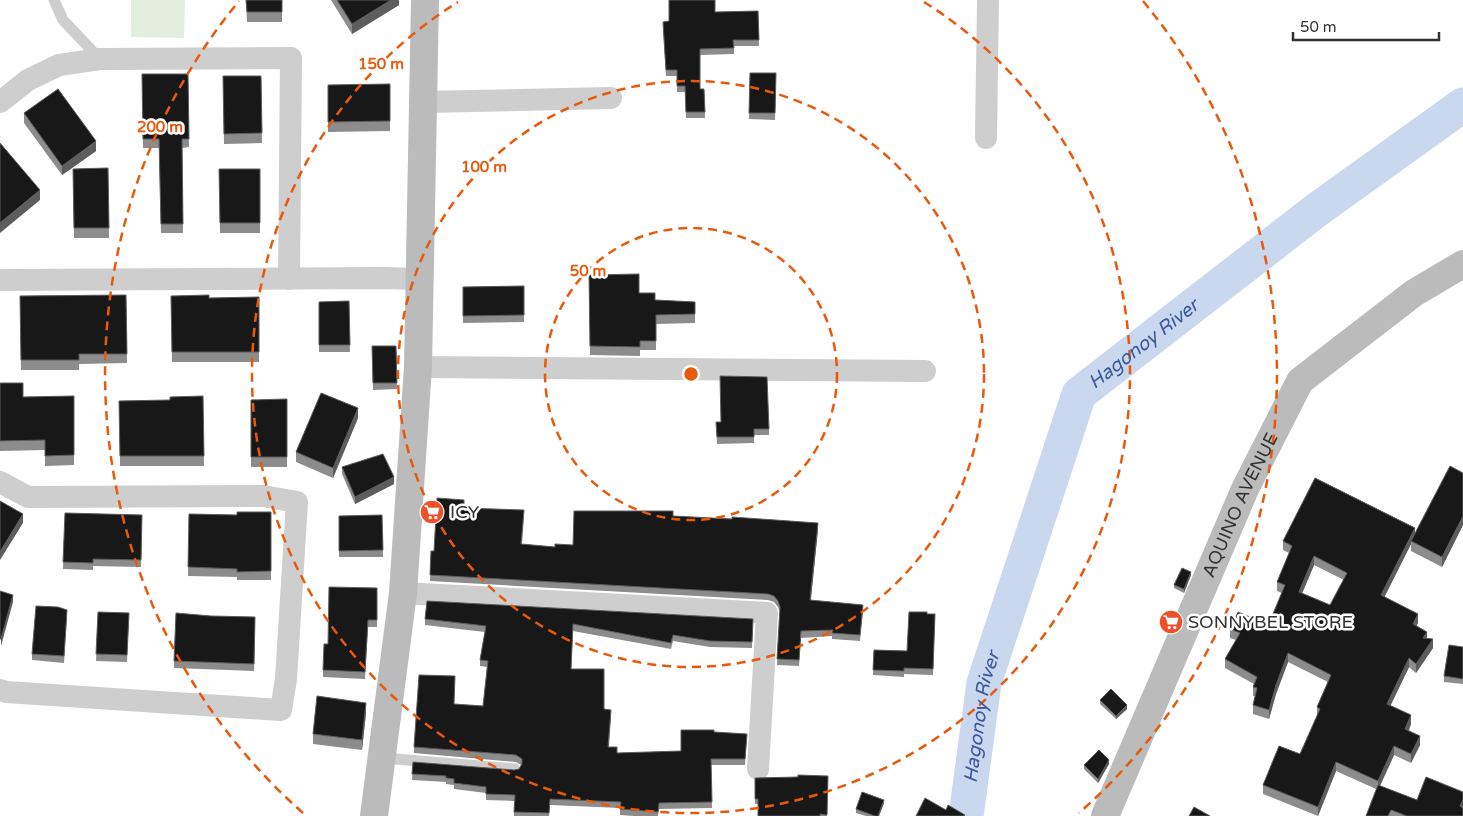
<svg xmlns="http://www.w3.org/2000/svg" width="1463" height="816" font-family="'Varela Round',sans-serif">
  <rect width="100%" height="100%" fill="#fff"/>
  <!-- green -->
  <polygon fill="#e2eede" points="131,0 185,0 184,38 131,37"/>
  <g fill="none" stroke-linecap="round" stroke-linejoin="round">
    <!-- river -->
    <path stroke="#c9d7ef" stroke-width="35" id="s1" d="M966 816 984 683 1079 394 1318 209 1463 105"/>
    <!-- lane -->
    <g stroke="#cecece" stroke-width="11">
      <polyline points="54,0 63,20 100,59"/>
      <polyline points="383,758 515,769"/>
    </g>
    <!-- street -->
    <g stroke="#cecece" stroke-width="22">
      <polyline points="0,102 28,80 59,65 100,59 291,58 289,279"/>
      <polyline points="423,102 611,98"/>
      <polyline points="986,138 988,0"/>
      <polyline points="0,280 384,278 419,279"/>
      <polyline points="418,367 925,371"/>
      <polyline points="0,482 28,497 263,496 297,502 286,679 281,710 6,692 0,690"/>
      <polyline points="403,593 767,613 758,769"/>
    </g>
    <!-- secondary -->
    <g stroke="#bbb" stroke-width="28">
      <polyline points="374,816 403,593 418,367 425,0"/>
      <path id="s2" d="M1105 816 1245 489 1300 381 1414 293 1463 264"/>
    </g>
  </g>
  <!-- wall -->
  <g fill="#8c8c8c" fill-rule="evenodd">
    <polygon points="246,0 282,0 282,22 247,22"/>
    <polygon points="331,0 399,0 399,5 352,34"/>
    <polygon points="758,11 759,46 734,46 734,54 700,55 700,89 704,89 705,118 686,118 685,92 677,92 677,76 666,76 663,28 669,21 715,12"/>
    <polygon points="750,73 776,73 775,120 749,119"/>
    <polygon points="142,74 188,74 189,147 182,148 183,233 161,233 159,148 143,148"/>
    <polygon points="223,76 261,76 262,143 224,144"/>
    <polygon points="390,84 390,131 328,132 328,85"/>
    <polygon points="24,113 96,151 62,175 24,123"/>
    <polygon points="108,168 109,238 74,238 73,169"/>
    <polygon points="219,169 260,169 260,233 220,233"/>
    <polygon points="589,275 655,300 695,302 695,323 656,324 656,350 640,350 640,356 590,355"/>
    <polygon points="524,286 524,322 463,323 463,287"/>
    <polygon points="126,295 127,363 79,364 79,370 21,370 20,296"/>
    <polygon points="171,296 209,298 259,297 259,362 172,362"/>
    <polygon points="349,301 350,352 319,352 319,302"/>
    <polygon points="372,346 396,346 397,389 373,390"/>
    <polygon points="0,383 23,397 74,396 74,465 45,466 45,450 0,451"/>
    <polygon points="203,396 204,466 120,466 119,401 170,400"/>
    <polygon points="287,399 287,467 251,467 251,400"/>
    <polygon points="358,418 333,478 296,462 296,452"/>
    <polygon points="716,422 769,429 769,435 754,435 754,443 717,444"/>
    <polygon points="342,467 394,484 355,504 342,474"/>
    <path d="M1463 473V525L1442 567 1411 551V544L1384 597 1418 623 1416 626 1427 639 1433 648 1416 673 1409 667 1390 706 1411 724 1409 731 1420 745 1411 763 1394 755 1380 786 1417 800 1463 792V806L1462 808 1463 816H1366L1376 789 1336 771 1318 816 1263 794V785L1300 754 1317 716V707L1328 682 1288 662 1276 694 1269 719 1253 714V705L1255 696H1253V687L1254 684 1225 668V659L1236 640 1230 638V629L1267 624 1270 621 1282 593 1277 591V582L1289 553 1283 550V541L1415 535ZM1314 565 1344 580 1330 605 1302 593Z"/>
    <polygon points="271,512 271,580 237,580 237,577 188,576 189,514 237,515"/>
    <polygon points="65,513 142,515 141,567 93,566 93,570 63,569"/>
    <polygon points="382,515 383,557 339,557 339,516"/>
    <polygon points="524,516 522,544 555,547 573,545 673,516 818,529 811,600 863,611 860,641 832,639 832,636 801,638 799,666 777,665 780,612 778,607 774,602 768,600 430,581 431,551 434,551"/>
    <polygon points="1191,575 1184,593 1174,588 1174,585"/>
    <polygon points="377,588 377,627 368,627 365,679 323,677 323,670 328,644"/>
    <polygon points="98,612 129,613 127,662 96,661"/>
    <polygon points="927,614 935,614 933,675 904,674 904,677 873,675 874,650 907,651"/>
    <polygon points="67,616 64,663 32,660 32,654"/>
    <polygon points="211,616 255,617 254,671 174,668 174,661"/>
    <polygon points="425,619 753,625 752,648 710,647 673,641 671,649 573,631 571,669 604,709 611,716 609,747 617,753 681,751 714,732 747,734 745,765 711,765 712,808 659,809 658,816 634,816 620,815 620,808 550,805 549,816 514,816 514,801 486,800 486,793 454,789 454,785 446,784 446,782 412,780 413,762 514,770 519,769 521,765 516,762 414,753 414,747 454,704 483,706 487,667 480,666 480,660 485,632 425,625"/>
    <polygon points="1463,647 1463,684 1444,682 1444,676"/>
    <polygon points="1100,700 1127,709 1116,719 1100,704"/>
    <polygon points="366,713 362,750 313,744 313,734"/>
    <polygon points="1109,764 1098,783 1084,769 1084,765"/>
    <polygon points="828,776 827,816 758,816 758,804 755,804 755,778"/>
    <polygon points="884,803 879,816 866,816 856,813 856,809"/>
  </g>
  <!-- shaded-wall -->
  <g fill="#5d5d5d">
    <polygon points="391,0 399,0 399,5 352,34 352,24"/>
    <polygon points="96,141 96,151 62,175 62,166"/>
    <polygon points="40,190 40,200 0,233 0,223"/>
    <polygon points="358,408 358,418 333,478 333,468"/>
    <polygon points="394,477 394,484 355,504 355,497"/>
    <polygon points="23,514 23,523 0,560 0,552"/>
    <polygon points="1463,516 1463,525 1442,567 1442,557"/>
    <polygon points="818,523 818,529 810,606 810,600"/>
    <polygon points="1415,528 1415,537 1411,541 1411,544 1381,604 1381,595"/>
    <polygon points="1314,556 1314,565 1299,601 1299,592"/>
    <polygon points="1191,572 1191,575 1184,593 1184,589"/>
    <polygon points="13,595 13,602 1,646 1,639"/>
    <polygon points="1418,614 1418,623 1413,632 1413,624"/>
    <polygon points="1427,632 1427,640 1423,638"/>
    <polygon points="1433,639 1433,648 1416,673 1416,664"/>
    <polygon points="1288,653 1288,662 1276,694 1269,719 1269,710 1276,685"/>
    <polygon points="1409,658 1409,667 1387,713 1387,704"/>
    <polygon points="366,703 366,713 362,750 362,740"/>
    <polygon points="1127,705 1127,709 1116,719 1116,716"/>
    <polygon points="1411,715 1411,724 1405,738 1405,729"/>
    <polygon points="1420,736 1420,745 1411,763 1411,754"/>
    <polygon points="1394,746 1394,755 1378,790 1378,781"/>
    <polygon points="1109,760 1109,764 1098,783 1098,779"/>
    <polygon points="1336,762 1336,771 1318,816 1318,807"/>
    <polygon points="884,800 884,803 879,816 878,816"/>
    <polygon points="1463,800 1463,806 1460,812 1460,806"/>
  </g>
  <!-- building -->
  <g fill="#181818" stroke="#5d5d5d" fill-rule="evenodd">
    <polygon points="246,0 282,0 282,12 247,12"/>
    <polygon points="337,0 391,0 352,24"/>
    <polygon points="669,0 715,0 715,12 758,11 759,40 733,40 734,48 700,49 700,89 704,89 705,112 686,112 685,86 677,86 677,70 666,70 663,22 669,21"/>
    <polygon points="750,73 776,73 775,113 749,113"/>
    <polygon points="142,74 188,74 189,139 182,139 183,224 161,224 159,139 143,139"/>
    <polygon points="223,76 261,76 262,133 224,134"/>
    <polygon points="390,84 390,121 328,122 328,85"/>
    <polygon points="58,89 96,141 62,166 24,113"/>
    <polygon points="0,143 40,190 0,223"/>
    <polygon points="108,168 109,228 74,228 73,169"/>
    <polygon points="219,169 260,169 260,223 220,223"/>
    <polygon points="639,274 639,293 655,293 655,300 695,302 695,314 656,315 656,341 640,341 640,347 590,346 589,275"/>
    <polygon points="524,286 524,315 463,316 463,287"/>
    <polygon points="126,295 127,354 79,354 79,360 21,360 20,296"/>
    <polygon points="209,295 209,298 259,297 259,352 172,352 171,296"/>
    <polygon points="349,301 350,345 319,345 319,302"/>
    <polygon points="372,346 396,346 397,383 373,383"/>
    <polygon points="720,376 767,377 769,429 754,429 754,437 717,437 716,422 721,422"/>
    <polygon points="0,383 23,383 23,397 74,396 74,455 45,456 45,440 0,441"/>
    <polygon points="321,393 358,408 333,468 296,452"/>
    <polygon points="203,396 204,456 120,456 119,401 170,400 170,397"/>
    <polygon points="287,399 287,457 251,457 251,400"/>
    <polygon points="383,454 394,477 355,497 342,467"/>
    <polygon points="1450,466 1463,473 1463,516 1442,557 1411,541"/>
    <path d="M1315 478 1415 528 1381 595 1418 614 1413 624 1427 632 1423 638 1433 639 1416 664 1409 658 1387 704 1411 715 1405 729 1420 736 1411 754 1394 746 1378 781 1336 762 1318 807 1263 785 1279 746 1300 754 1320 709 1317 707 1331 675 1288 653 1276 685 1269 710 1253 705 1257 688 1253 687 1257 677 1225 659 1240 633 1230 629 1238 612 1267 624 1268 620 1270 621 1285 585 1277 582 1292 546 1283 541ZM1314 556 1347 573 1330 605 1299 592Z"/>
    <polygon points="437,498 464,500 464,508 524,510 521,544 555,547 555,544 573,545 574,511 673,511 673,516 732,519 732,517 818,523 810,600 863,605 860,635 832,633 833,630 801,631 799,660 777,659 780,607 778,601 774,596 768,594 430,575 431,551 434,551"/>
    <polygon points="0,501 23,514 0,552"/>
    <polygon points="237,512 271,512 271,571 237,572 237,569 188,567 189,514 237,515"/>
    <polygon points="65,513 142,515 141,560 93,559 93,563 63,562"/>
    <polygon points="382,515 383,550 339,551 339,516"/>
    <polygon points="1182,568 1191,572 1184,589 1174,585"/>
    <polygon points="329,587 377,588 377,620 368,620 365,672 323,670 324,644 328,644"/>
    <polygon points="0,591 13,595 1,639 0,639"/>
    <polygon points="427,601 753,619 752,642 710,641 673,635 671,643 573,624 571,669 604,669 604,709 611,710 608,747 617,747 617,753 681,751 681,730 714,730 714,732 747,734 745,759 711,759 712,802 659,803 658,812 620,809 621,802 550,799 549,813 514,812 515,795 486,794 486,787 454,783 454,779 446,778 446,776 412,774 413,762 514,770 519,769 522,764 522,759 516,755 414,747 419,675 455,676 454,704 483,706 488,661 480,660 486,626 425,619"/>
    <polygon points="36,606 58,607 67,610 64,656 32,654"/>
    <polygon points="98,612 129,613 127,655 96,654"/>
    <polygon points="909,612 927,612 927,614 935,614 933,669 904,668 904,671 873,670 874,650 907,651"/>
    <polygon points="176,613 211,616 255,617 254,664 174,661"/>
    <polygon points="1449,645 1463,647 1463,679 1444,676"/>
    <polygon points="1111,689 1127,705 1116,716 1100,700"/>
    <polygon points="317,696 366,703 362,740 313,734"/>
    <polygon points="1099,750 1109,760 1098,779 1084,765"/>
    <polygon points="798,775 828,776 827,815 820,814 820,816 758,816 758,799 755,799 755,778 798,777"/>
    <polygon points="1426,777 1463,792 1463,800 1460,806 1463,808 1463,816 1407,816 1391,810 1388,816 1366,816 1378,785 1417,800"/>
    <polygon points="862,792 884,800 878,816 875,816 856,809"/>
    <polygon points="925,798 946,810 948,805 965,815 964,816 916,816"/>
    <polygon points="1194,807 1210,816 1189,816"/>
  </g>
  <!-- distance rings -->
  <g fill="none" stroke="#e8590c" stroke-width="2.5" stroke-dasharray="9 6">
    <circle cx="691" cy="374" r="146"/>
    <circle cx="691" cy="374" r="293"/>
    <path d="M924 2A439 439 0 1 1 458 2"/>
    <path d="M303 813A586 586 0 0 1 239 1M1143 1A586 586 0 0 1 1079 813"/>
  </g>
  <!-- icons -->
  <defs>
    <g id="supermarket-disc" transform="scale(1.25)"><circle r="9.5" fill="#f04f2a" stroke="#fff"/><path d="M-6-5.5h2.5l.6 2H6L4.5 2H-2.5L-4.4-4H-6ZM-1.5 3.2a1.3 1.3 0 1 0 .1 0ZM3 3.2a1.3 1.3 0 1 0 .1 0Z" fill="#fff"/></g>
  </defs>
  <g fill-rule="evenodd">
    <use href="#supermarket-disc" x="432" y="512"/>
    <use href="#supermarket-disc" x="1171" y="622"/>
  </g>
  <g text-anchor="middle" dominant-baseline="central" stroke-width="5" stroke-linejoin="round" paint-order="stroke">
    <!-- street labels -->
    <g font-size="18" fill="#313131" stroke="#fff">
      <text stroke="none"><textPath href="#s2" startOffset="339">AQUINO AVENUE</textPath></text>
    </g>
    <!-- poi labels -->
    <g font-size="18" fill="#313131" stroke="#fff" text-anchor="start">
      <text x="450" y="512">ICY</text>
      <text x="1188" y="622">SONNYBEL STORE</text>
    </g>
    <!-- water labels -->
    <g font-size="19" font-style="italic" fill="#395a99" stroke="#fff">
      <text stroke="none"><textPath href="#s1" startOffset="520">Hagonoy River</textPath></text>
      <text stroke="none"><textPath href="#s1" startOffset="100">Hagonoy River</textPath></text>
    </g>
  </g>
  <circle cx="691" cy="374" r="8" fill="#e8590c" stroke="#fff" stroke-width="2.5"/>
  <g font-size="15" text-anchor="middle" font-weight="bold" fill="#e8590c" stroke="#fff" stroke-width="5" stroke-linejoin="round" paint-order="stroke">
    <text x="381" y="69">150 m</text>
    <text x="160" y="132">200 m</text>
    <text x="484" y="172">100 m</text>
    <text x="588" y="276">50 m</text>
  </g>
  <!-- scale -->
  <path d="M1293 32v8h146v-8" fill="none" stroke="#313131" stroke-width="2.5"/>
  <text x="1300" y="32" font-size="15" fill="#313131" stroke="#ffffff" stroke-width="4" paint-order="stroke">50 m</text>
</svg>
